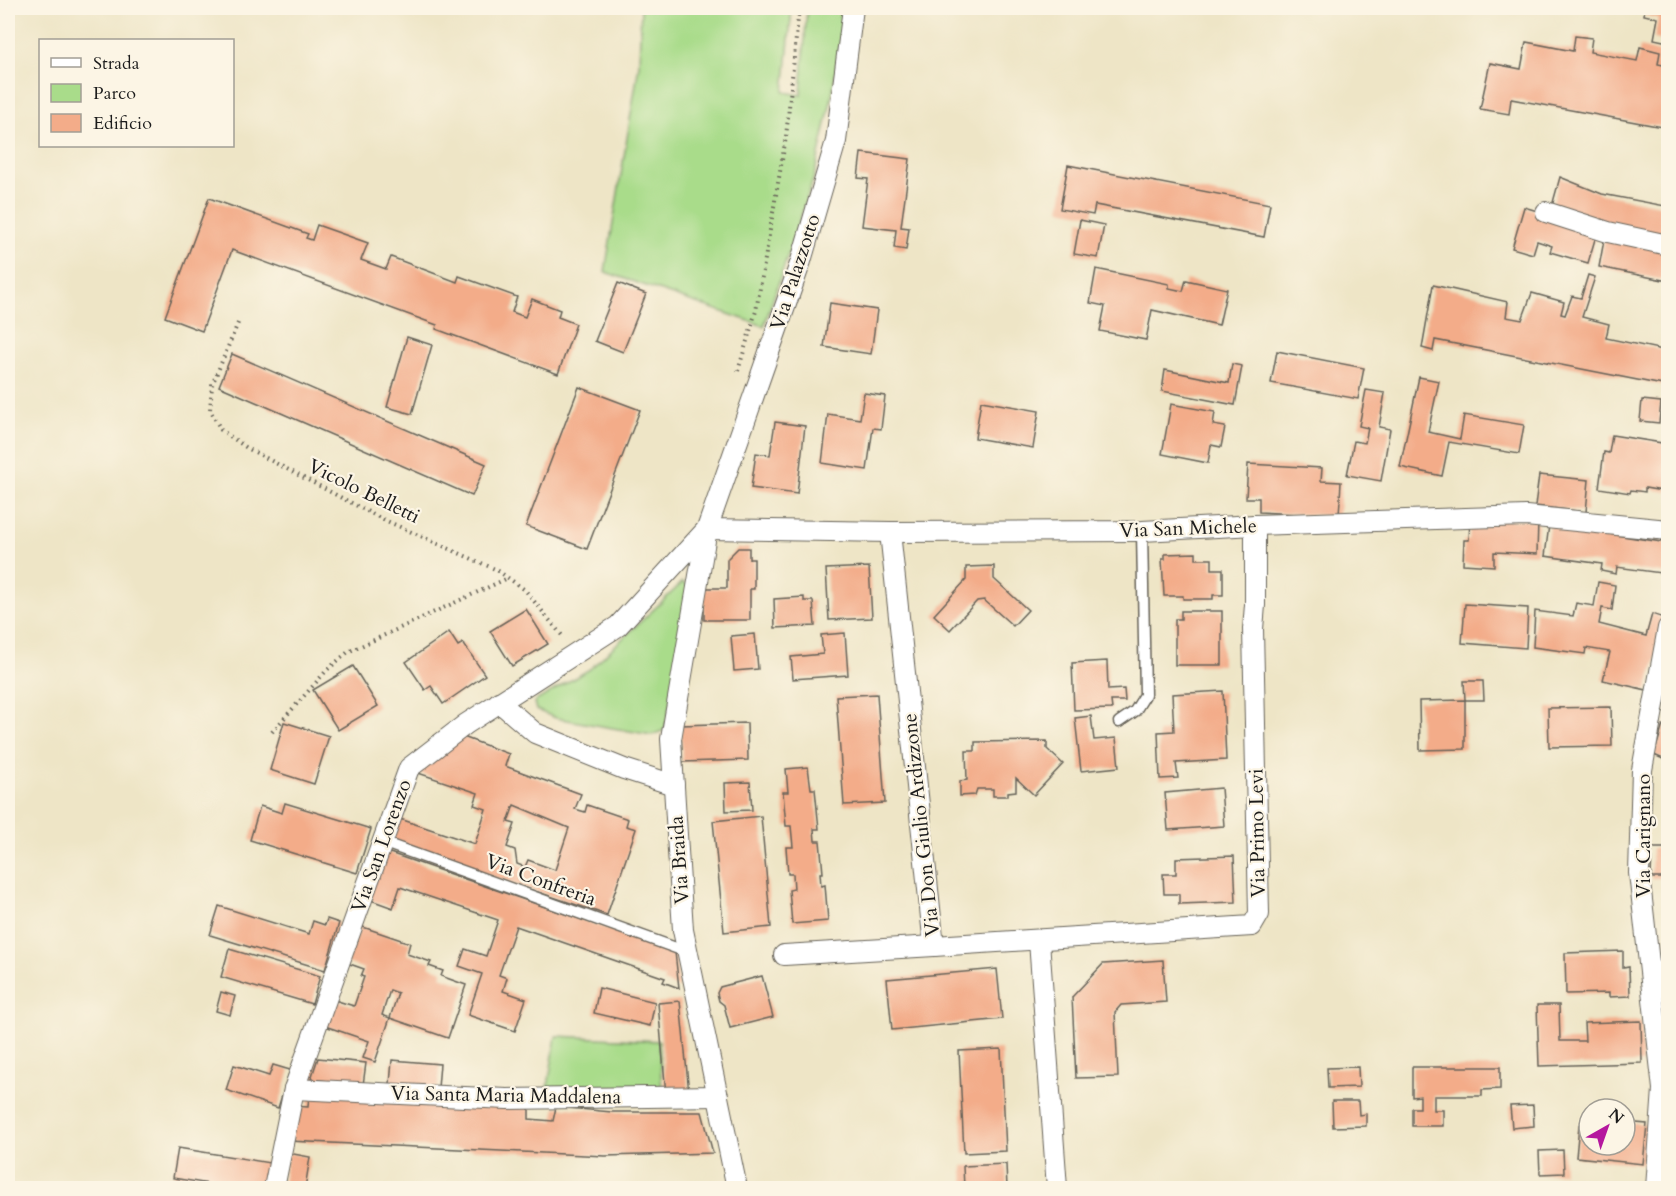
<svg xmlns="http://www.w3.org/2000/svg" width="1676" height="1196" font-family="Cardo,serif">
  <rect width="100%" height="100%" fill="#fcf5e5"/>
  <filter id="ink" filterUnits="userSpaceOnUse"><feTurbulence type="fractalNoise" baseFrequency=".0167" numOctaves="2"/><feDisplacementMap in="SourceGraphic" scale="12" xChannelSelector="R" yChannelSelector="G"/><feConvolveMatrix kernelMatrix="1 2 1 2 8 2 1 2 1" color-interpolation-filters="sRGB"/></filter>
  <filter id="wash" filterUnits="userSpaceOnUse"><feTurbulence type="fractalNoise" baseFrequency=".008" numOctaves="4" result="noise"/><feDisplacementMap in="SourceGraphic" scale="24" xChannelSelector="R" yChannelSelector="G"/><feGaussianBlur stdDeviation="1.35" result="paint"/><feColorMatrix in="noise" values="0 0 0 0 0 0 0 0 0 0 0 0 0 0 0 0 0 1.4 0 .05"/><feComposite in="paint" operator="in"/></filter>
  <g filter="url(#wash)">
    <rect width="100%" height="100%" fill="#eee5c6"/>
    <!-- green -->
    <g fill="#a9dc8a" stroke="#627c53" stroke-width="1.5">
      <polygon points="641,8 792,8 784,92 801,95 807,8 844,8 844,19 831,101 814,177 764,326 605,272 639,65"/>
      <polygon points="683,582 692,590 665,730 652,735 556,718 536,710 534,702 590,669"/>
      <polygon points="556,1036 659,1041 662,1093 547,1093"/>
    </g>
    <g id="blocks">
      <!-- building -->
      <g fill="#f3ac89" fill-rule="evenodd">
        <polygon points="1645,8 1668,8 1668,42 1654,39 1658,18 1644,15"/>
        <polygon points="1575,36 1592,38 1590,52 1637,61 1640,47 1660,52 1658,64 1668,66 1668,128 1511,99 1509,114 1480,109 1490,63 1521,69 1526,42 1573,51"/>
        <polygon points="861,153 910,159 901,227 909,228 906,250 894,248 896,230 862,226 868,179 858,178"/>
        <polygon points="1068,165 1270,204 1264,237 1095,205 1093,215 1060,209"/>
        <polygon points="1560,177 1602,194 1665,206 1668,193 1668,237 1594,224 1552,206"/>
        <polygon points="209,198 308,234 306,238 312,240 317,225 368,243 361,260 386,269 391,257 457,282 459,276 517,297 512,312 525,317 532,299 560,310 558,317 576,324 558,374 436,329 437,325 232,250 202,331 165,317"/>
        <polygon points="1524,207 1598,229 1588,263 1550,252 1552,246 1537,241 1533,254 1512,248"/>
        <polygon points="1080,220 1104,225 1098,258 1074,254"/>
        <polygon points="1605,235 1668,248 1668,281 1599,267"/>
        <polygon points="1096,269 1169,284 1169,288 1183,291 1186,280 1227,289 1219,325 1152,310 1146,340 1100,331 1105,306 1090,303"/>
        <polygon points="1588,275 1595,277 1582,317 1609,324 1606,338 1668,351 1668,386 1435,340 1433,351 1422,348 1433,285 1508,302 1506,317 1522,320 1532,293 1564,302 1561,314 1565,315 1572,296 1581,298"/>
        <polygon points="618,283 646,294 623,352 595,341"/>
        <polygon points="830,303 877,310 871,354 824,347"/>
        <polygon points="407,337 432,345 412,414 387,407"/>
        <polygon points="1277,351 1364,368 1358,399 1271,383"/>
        <polygon points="232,354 486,464 472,496 219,386"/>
        <polygon points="1232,364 1242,366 1235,405 1162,391 1165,370 1229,383"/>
        <polygon points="1419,377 1439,381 1428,432 1460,439 1464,415 1524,425 1519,454 1449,442 1442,476 1400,467"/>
        <polygon points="579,387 640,410 587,549 526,526"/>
        <polygon points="1366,390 1385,393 1379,427 1390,429 1381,481 1347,475 1354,441 1365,443 1368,428 1359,426"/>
        <polygon points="864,393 885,396 881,429 873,428 867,470 822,463 828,414 860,419"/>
        <polygon points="1642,400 1661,402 1659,423 1640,421"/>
        <polygon points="981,401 1039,411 1033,448 975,438"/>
        <polygon points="1171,404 1215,412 1213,425 1225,427 1221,447 1211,445 1208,463 1162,454"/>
        <polygon points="775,422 805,426 797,494 751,488 756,453 770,455"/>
        <polygon points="1612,435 1668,444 1668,492 1645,488 1645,492 1631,490 1630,493 1599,488 1604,452 1609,453"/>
        <polygon points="1248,464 1322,468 1321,481 1341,482 1339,516 1259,512 1259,498 1246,498"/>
        <polygon points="1539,475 1589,480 1586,512 1535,506"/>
        <polygon points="1470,519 1538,521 1537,554 1494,552 1494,566 1463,564 1464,540 1469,540"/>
        <polygon points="1549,525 1668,543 1668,574 1617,567 1616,574 1601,571 1602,564 1545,556"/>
        <polygon points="738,548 749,548 749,559 754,559 754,589 750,589 750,620 704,620 704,588 727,588 727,559"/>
        <polygon points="1196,553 1196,559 1212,559 1212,569 1223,569 1223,595 1213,595 1213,599 1183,599 1183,596 1164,596 1162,559 1165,559 1165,554"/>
        <polygon points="994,566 994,579 1028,610 1013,626 984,600 977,601 950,630 934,615 966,580 966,567"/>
        <polygon points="869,567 872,618 829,620 826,569"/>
        <polygon points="1598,582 1615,585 1612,610 1602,608 1599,624 1646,636 1652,614 1667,619 1647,690 1603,680 1610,652 1586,648 1585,654 1533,647 1535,611 1573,616 1576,603 1594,606"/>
        <polygon points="804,597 804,601 813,601 815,626 775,628 774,599"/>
        <polygon points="1465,604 1528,608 1526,648 1462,643"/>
        <polygon points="526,609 548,644 512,666 490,631"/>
        <polygon points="1181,611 1222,611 1222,665 1175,665 1175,619 1181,619"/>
        <polygon points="449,632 458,646 463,643 485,675 443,704 431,686 425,690 406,662"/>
        <polygon points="845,633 848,675 793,679 791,657 823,654 821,635"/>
        <polygon points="755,634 758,669 734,671 731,636"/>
        <polygon points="1107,661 1108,690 1124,689 1125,701 1111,701 1112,709 1074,710 1072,663"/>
        <polygon points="353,666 378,706 338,730 313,690"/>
        <polygon points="1464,681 1483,681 1484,700 1465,700"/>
        <polygon points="1223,691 1226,760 1176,763 1178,778 1160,779 1158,732 1174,731 1172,694"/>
        <polygon points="877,694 885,803 844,805 836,696"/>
        <polygon points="1465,700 1465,749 1420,750 1419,701"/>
        <polygon points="1611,707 1612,746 1549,747 1548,708"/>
        <polygon points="1091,716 1094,740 1116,738 1119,767 1081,771 1075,718"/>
        <polygon points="284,722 329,736 314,784 270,770"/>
        <polygon points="747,723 748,760 682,762 681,725"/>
        <polygon points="1663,725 1668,727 1668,761 1654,755"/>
        <path d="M455 734 509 754 505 766 581 794 575 809 585 812 587 805 628 819 626 826 636 829 607 915 387 842 394 817 475 844 486 809 474 805 478 793 415 772ZM514 805 569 828 555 870 528 860 525 867 517 864 515 850 507 847 515 824 508 822Z"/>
        <polygon points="1047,741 1047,749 1063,764 1034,795 1016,778 1016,791 1008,792 1008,796 993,796 993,789 977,789 975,795 960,796 960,781 967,780 966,751 975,751 975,742"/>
        <polygon points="808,767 811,789 815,789 819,829 814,829 815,841 820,841 823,873 820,873 821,886 825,885 828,921 792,924 789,890 794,889 793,874 788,874 786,847 793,847 791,826 786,826 783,792 788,792 786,769"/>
        <polygon points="750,782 752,810 726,811 725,783"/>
        <polygon points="1221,788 1224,826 1168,830 1165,793"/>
        <polygon points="285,803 371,829 357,873 250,840 260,806 282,813"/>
        <polygon points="761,816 771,927 724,932 713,821"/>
        <polygon points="1652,848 1668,848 1668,878 1651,878"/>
        <polygon points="384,851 675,952 679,988 663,982 665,978 516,926 499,975 507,978 503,991 526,999 515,1031 468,1015 482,974 459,966 465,949 486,956 498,920 400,887 393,908 368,899"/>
        <polygon points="1234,856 1236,902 1179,904 1179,894 1164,894 1163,874 1176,874 1176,858"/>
        <polygon points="219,906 309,934 313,921 325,925 327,919 339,923 325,970 210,935"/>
        <polygon points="360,926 410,943 407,954 431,962 429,966 443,971 441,976 466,985 448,1038 390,1018 398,993 390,990 382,1015 390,1018 375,1062 363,1058 369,1041 322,1025 331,999 354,1006 364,977 361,976 364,969 347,963"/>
        <polygon points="229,949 320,976 312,1004 221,977"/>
        <polygon points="1623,951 1623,968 1629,967 1630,996 1609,997 1609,993 1566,994 1565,953"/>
        <polygon points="1163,960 1166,1002 1121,1005 1115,1012 1118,1077 1076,1078 1072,997 1103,964"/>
        <polygon points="997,969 1002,1019 892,1030 887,979"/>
        <polygon points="762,976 773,1017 730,1028 724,1005 719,1001 717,993 720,987"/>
        <polygon points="599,988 655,1002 650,1026 594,1013"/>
        <polygon points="221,992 235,996 230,1015 216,1011"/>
        <polygon points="680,1001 689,1093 666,1095 658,1003"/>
        <polygon points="1537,1005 1559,1005 1560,1041 1585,1041 1584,1023 1641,1021 1642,1063 1539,1066"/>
        <polygon points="1001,1049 1006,1151 964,1153 959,1051"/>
        <polygon points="318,1058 366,1063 363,1085 311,1079"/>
        <polygon points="392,1060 440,1064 438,1088 390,1084"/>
        <polygon points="234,1065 269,1076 273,1065 290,1070 278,1108 226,1090"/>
        <polygon points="1358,1067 1359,1087 1328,1088 1327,1068"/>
        <polygon points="1412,1067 1500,1067 1500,1089 1482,1090 1482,1096 1434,1096 1434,1110 1443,1110 1443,1126 1412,1126 1412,1108 1420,1108 1420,1096 1412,1097"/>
        <polygon points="309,1094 529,1107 529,1119 553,1121 556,1107 612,1112 702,1112 713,1153 605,1156 289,1141 293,1106 308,1107"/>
        <polygon points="1332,1101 1358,1101 1359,1115 1366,1114 1366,1126 1333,1127"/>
        <polygon points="1533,1105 1534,1126 1512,1128 1510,1106"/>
        <polygon points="1625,1122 1647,1124 1643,1164 1576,1157 1579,1125 1589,1125 1589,1145 1625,1145"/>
        <polygon points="178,1148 270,1163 265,1188 233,1188 173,1178"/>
        <polygon points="1563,1150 1564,1173 1540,1174 1539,1151"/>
        <polygon points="288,1153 310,1157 305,1188 282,1188"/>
        <polygon points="1006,1164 1007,1188 964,1188 963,1166"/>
      </g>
    </g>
  </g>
  <g filter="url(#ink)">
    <use href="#blocks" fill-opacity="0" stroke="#666258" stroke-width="1.5"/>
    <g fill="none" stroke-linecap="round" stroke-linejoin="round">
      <!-- lane casing -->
      <g stroke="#666258" stroke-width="13">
        <g id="lane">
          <polyline points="1119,722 1135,711 1145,695 1142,531"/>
          <polyline points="382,842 687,952"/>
        </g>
      </g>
      <!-- street casing -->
      <g stroke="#666258" stroke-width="22">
        <g id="street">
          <polyline points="1546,212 1608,232 1668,245"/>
          <polyline points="707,529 890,532 1142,531 1255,525 1526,516 1668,530"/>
          <polyline points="890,532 934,946 1252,926 1259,914 1253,629 1255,605 1255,525"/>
          <polyline points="499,702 535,733 624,769 674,785"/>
          <polyline points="1039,941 1057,1188"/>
          <polyline points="784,955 934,946"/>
          <polyline points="294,1089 507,1099 718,1096"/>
          <polyline points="274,1188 294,1089 409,768 466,724 618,626 707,529"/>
          <polyline points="737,1188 683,930 671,739 707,529 801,261 836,141 853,8"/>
          <polyline points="1656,1188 1663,1089 1639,873 1642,770 1668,628"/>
        </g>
      </g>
      <!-- path -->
      <g stroke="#666258" stroke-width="4" stroke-dasharray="1.5 4.5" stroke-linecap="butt">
        <polyline points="238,323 212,385 210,410 221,430 247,448 380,518 497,570 525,590 564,638"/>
        <polyline points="738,371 756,311 786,137 799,8"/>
        <polyline points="272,732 327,670 348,652 508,578"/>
      </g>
      <!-- lane -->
      <use href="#lane" stroke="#fff" stroke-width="10"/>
      <!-- street -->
      <use href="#street" stroke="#fff" stroke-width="20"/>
    </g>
  </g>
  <g text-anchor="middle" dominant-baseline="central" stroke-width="4.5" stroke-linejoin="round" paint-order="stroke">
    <!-- street labels -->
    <g font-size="20" fill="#1c1c1c" stroke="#fcf5e5">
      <text transform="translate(795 272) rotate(-72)">Via Palazzotto</text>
      <text transform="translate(364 491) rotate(26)">Vicolo Belletti</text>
      <text transform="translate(1188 528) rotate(-2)">Via San Michele</text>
      <text transform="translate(921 825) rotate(-96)">Via Don Giulio Ardizzone</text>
      <text transform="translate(1257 833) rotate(-91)">Via Primo Levi</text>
      <text transform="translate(1643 836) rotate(-90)">Via Carignano</text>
      <text transform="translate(381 846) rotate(-70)">Via San Lorenzo</text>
      <text transform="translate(679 860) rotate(-94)">Via Braida</text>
      <text transform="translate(541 880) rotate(20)">Via Confreria</text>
      <text transform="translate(506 1095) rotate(1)">Via Santa Maria Maddalena</text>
    </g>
  </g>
  <!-- margin -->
  <rect width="1676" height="1196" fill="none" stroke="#fcf5e5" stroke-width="30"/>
  <!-- legend -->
  <rect x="39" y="39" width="195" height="108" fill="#fcf5e5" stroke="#a29e95" stroke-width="1.5"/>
  <rect x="51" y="58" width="30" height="9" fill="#ffffff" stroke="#a29e95" stroke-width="1.5"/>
  <text x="93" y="69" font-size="18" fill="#1c1c1c">Strada</text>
  <rect x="51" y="84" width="30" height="18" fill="#a9dc8a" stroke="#a29e95" stroke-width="1.5"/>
  <text x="93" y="99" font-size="18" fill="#1c1c1c">Parco</text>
  <rect x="51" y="114" width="30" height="18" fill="#f3ac89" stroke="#a29e95" stroke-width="1.5"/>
  <text x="93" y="129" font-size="18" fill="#1c1c1c">Edificio</text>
  <!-- north arrow -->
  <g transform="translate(1607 1127) rotate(40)"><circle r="28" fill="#fcf5e5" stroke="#a29e95" stroke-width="1.5"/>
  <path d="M0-4.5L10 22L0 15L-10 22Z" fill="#b5179e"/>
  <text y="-9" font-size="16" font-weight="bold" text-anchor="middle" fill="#1c1c1c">N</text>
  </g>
</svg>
